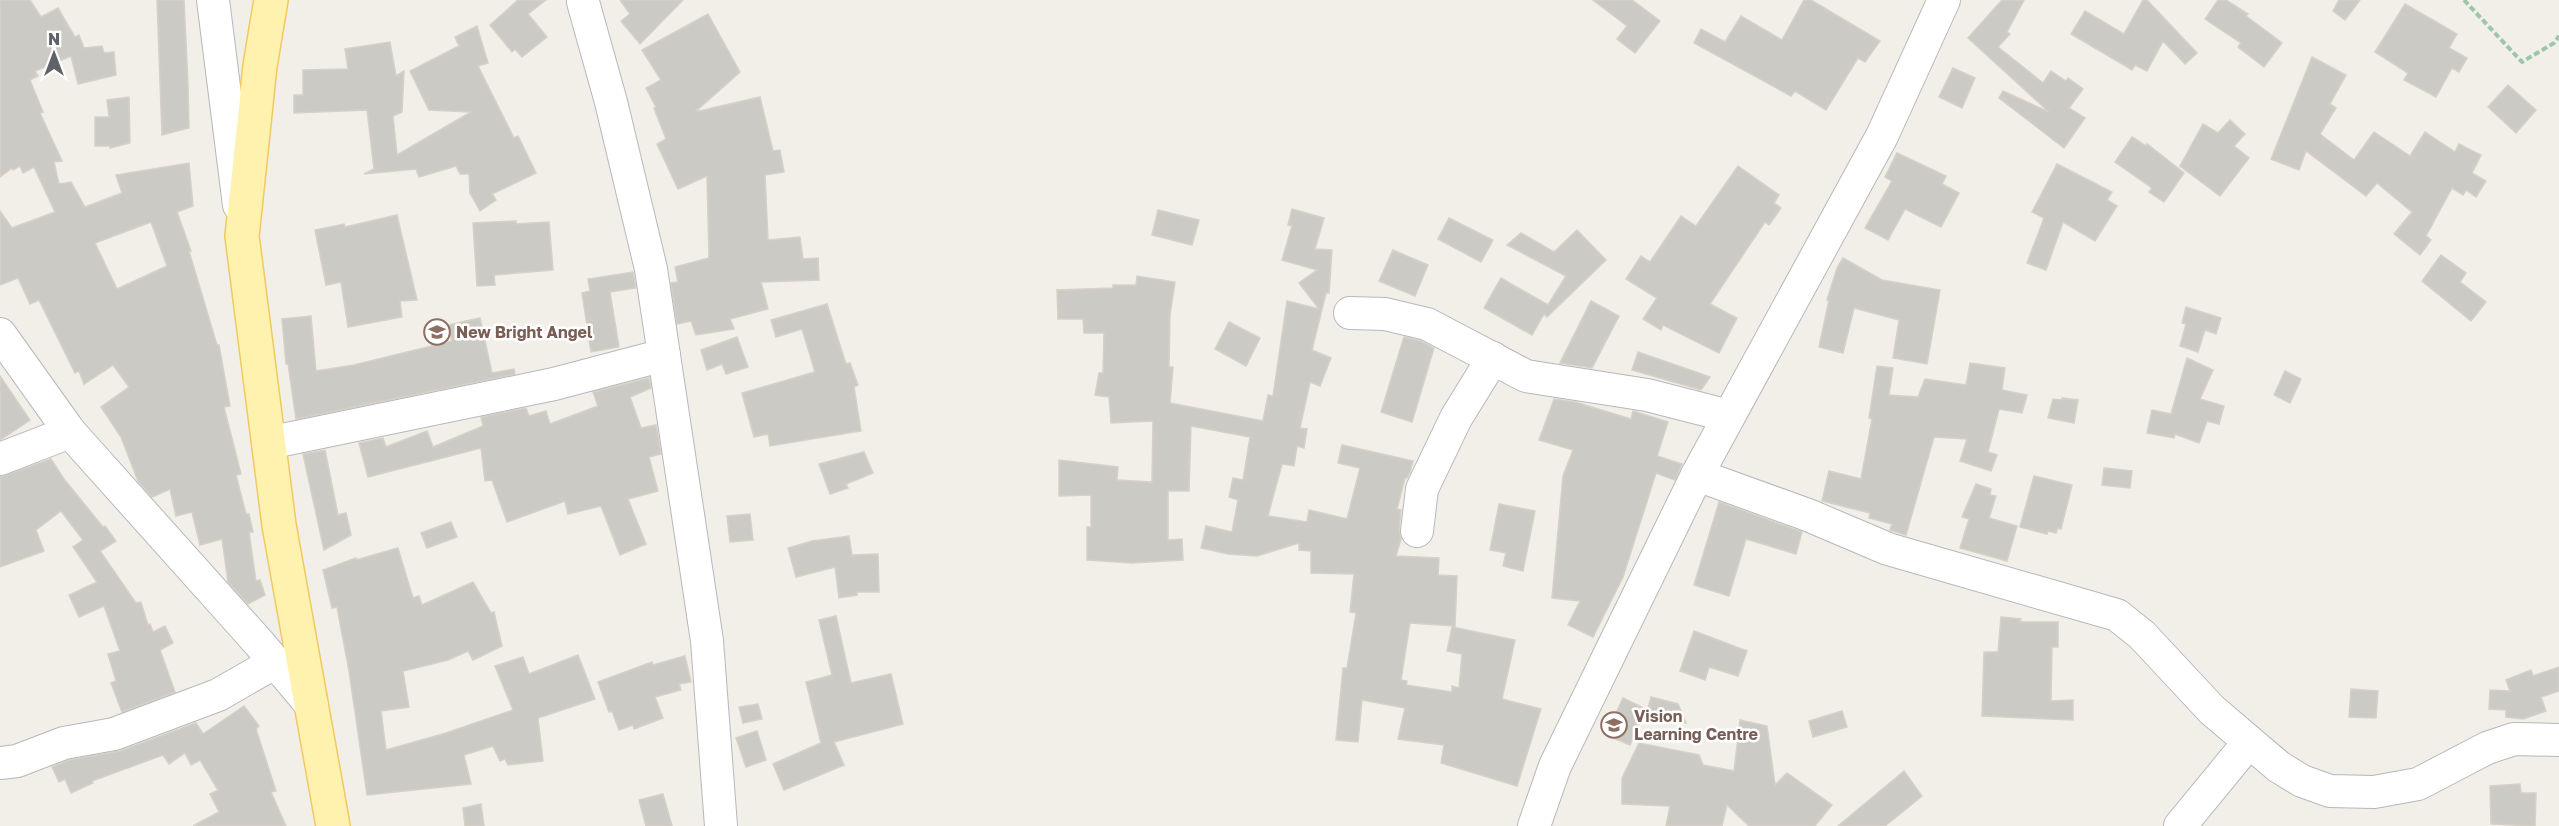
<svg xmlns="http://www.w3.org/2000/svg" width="2559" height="826" font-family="'Golos Text',sans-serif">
  <rect width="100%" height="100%" fill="#f1efe8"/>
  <!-- building -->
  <g fill="#cccac5" stroke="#d6d1c6" stroke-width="1.5" fill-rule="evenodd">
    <path d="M0 0H30L41 17 58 8 75 37 79 35 84 48 102 46 104 53 114 52 116 75 78 84 71 56 35 71 38 76 30 80 43 112 40 113 62 161 54 162 59 184 71 182 85 207 122 193 116 175 189 163 193 206 177 212 191 251H189L217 345H219L230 406 224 407 241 474 236 475 246 514H249L253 532H249L256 581 260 580 265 595 248 604 228 582 222 539 200 545 192 512 176 516 170 489 152 497 138 481 121 437 101 407 129 387 113 365 84 384 79 371 75 373 39 300 30 304 18 278 0 285V211L12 228 55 212 34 167 23 173 20 166 13 170 12 168 0 177ZM151 222 167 266 117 289 95 243Z"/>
    <polygon points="157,0 184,0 188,85 189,128 162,135"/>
    <polygon points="518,0 546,0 528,14 547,37 522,57 515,49 512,52 490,25"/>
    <polygon points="620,0 683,0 640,44 621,21 630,14"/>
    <polygon points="1593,0 1632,0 1660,21 1635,53 1617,39 1627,26"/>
    <polygon points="1804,0 1811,0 1880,41 1865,62 1858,58 1826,110 1795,91 1791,96 1694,43 1701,29 1725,42 1741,16 1782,40"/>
    <polygon points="2002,0 2024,0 2007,32 2010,34 1998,47 2043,83 2051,71 2066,81 2068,78 2083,89 2069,108 2085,118 2064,148 1999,98 2003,91 2049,112 1968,38"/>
    <polygon points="2143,0 2147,0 2197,53 2185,64 2163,41 2147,71 2135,65 2132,70 2071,34 2085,11 2124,34"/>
    <polygon points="2218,0 2226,0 2248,14 2246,16 2282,43 2264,67 2238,47 2241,43 2205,19"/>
    <polygon points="2339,0 2360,0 2345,20 2333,11"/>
    <polygon points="2405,4 2457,34 2449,48 2467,58 2459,72 2452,68 2436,97 2404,80 2408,73 2375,52"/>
    <polygon points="708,14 740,72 695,112 760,97 773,151 780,150 784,172 765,175 768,240 800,237 803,259 818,258 819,280 761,282 768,309 730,319 734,329 696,335 691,321 677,324 671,283 678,282 675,267 709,258 707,176 678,189 657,144 666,139 654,108 656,107 646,88 661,80 642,50"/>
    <polygon points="477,26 488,63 478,66 514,138 518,136 536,173 492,194 496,200 480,211 470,193 469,174 460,174 456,166 419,177 416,169 364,174 374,169 367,110 294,113 294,95 303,95 303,70 348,69 345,49 390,42 396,76 404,71 402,112 393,116 397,155 471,112 429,110 410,71 459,46 455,37"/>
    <polygon points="2312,57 2346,75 2330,104 2336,108 2320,134 2354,160 2374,132 2410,156 2425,132 2455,152 2459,144 2481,155 2472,173 2486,181 2476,197 2466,190 2463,195 2452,188 2426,236 2431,240 2420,255 2394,234 2412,212 2377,183 2366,196 2306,151 2299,170 2271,159"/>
    <polygon points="1953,68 1975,78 1962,108 1939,97"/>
    <polygon points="2508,85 2536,110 2516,133 2488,107"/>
    <polygon points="129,97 130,143 110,148 110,146 95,146 95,117 109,117 107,100"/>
    <polygon points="2230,120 2245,134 2234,146 2249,158 2220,196 2180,166 2203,124 2218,133"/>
    <polygon points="2132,137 2146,146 2147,144 2184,173 2164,202 2149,192 2152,188 2115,162"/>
    <polygon points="1897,153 1946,176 1942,184 1959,193 1941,227 1905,209 1888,240 1865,228 1892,181 1885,177"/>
    <polygon points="2057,164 2112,192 2107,200 2117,206 2095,241 2063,222 2046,270 2027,263 2044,218 2032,212"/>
    <polygon points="1738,166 1779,195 1774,203 1781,208 1769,225 1765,222 1710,304 1737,318 1719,353 1663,325 1661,330 1643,319 1657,298 1626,279 1641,256 1650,262 1681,216 1696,226"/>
    <polygon points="1292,209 1324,218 1315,249 1332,250 1329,293 1326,293 1312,350 1331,358 1320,386 1310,382 1300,428 1307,429 1304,448 1297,446 1294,466 1282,464 1268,516 1307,522 1309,510 1347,519 1360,468 1338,463 1342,445 1413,461 1410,472 1407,478 1405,478 1397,509 1401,510 1399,529 1401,539 1396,556 1439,558 1438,575 1457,576 1455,626 1410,623 1401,680 1407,681 1406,685 1452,692 1452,686 1459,688 1462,654 1447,651 1452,627 1515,640 1502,699 1541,709 1517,786 1441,763 1444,745 1398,739 1405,708 1362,700 1358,742 1336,740 1343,668 1347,668 1356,613 1350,612 1354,574 1311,573 1311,551 1299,550 1299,543 1257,556 1228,554 1201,548 1206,526 1232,532 1238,500 1229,497 1233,478 1243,480 1250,437 1191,426 1189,491 1168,491 1168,540 1182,539 1183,560 1132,563 1087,560 1087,527 1091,527 1091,495 1059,496 1059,460 1118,467 1117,480 1152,482 1153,421 1111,423 1109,397 1095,395 1099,373 1103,373 1104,333 1084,333 1083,319 1058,319 1057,290 1113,288 1113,285 1136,285 1137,276 1175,282 1170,315 1169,367 1173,367 1170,403 1263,421 1268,395 1273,396 1287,301 1319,309 1299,283 1317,270 1282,260 1292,226 1288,225"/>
    <polygon points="1158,210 1199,220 1192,245 1152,235"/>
    <polygon points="397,215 417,300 400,301 402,317 348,327 341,282 326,285 315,230 344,224 345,227"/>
    <polygon points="1449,218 1493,240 1481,262 1438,239"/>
    <polygon points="516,221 516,224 549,222 553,270 494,275 495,285 477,286 473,223"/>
    <polygon points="1577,230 1606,260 1547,317 1544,314 1532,335 1484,308 1501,278 1548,305 1566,276 1507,245 1521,233 1554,252"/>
    <polygon points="1393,250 1428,265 1415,296 1379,281"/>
    <polygon points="2441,255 2466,273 2460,282 2486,302 2471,321 2422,281"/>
    <polygon points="1843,258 1882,280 1940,290 1927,364 1893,358 1899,320 1854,308 1843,353 1819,347 1829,300 1827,300 1837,268"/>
    <polygon points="633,272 636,288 610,292 619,347 591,352 582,293 590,291 588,279"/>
    <polygon points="1591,301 1619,316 1592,368 1560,363"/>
    <polygon points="827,304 846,364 850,363 858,385 854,387 861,431 770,446 768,434 754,437 742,393 815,372 802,329 776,337 771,320"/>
    <polygon points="2186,307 2221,318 2216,334 2205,330 2198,352 2180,346 2186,324 2182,323"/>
    <polygon points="311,316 316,371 354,365 452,341 448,325 480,318 492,373 514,369 515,374 296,419 288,364 286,364 282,319"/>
    <polygon points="1229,322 1260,338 1246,366 1215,349"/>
    <polygon points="737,337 748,367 726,374 722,364 707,370 701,350"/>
    <polygon points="1404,337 1421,341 1434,348 1412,422 1381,412"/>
    <polygon points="1638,352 1710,377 1701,390 1632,370"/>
    <polygon points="2187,358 2213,370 2200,399 2224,406 2219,424 2207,421 2199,443 2175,434 2174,438 2147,433 2152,410 2171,414"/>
    <polygon points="1970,363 2005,368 2002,390 2027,395 2022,413 1999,409 1988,452 1997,455 1991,471 1960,461 1967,439 1934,437 1906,535 1890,530 1892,524 1869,518 1870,513 1822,501 1829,471 1861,479 1872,419 1869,418 1877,366 1893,368 1889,395 1918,397 1925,379 1966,385"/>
    <polygon points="2285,371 2301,379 2290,403 2274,395"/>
    <polygon points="0,376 30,420 0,440"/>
    <polygon points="649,378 651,388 630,397 641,428 656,425 661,454 649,457 658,491 628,499 646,544 620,555 601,506 568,514 565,501 507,522 492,480 485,481 481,448 368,477 359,443 383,438 386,447 427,431 433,447 483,426 481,417 526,408 529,416 546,411 550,424 598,406 593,392"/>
    <polygon points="2062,398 2078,400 2074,423 2048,418 2053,399 2062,400"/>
    <polygon points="1554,399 1575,402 1631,419 1633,411 1668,422 1657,456 1682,464 1675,480 1656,473 1623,577 1593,637 1568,625 1580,601 1552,598 1563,476 1573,450 1539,440"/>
    <polygon points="325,450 338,515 346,513 351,535 324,550 303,454"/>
    <polygon points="864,452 873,473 846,484 848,488 830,494 819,464"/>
    <polygon points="51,459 64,479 103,527 105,526 116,541 100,551 136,603 141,602 148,625 150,624 153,632 165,626 173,643 160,650 175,692 122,712 111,683 116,681 108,654 120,651 104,606 79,617 69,595 97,582 73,547 83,540 61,511 36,530 44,551 0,567 0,477"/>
    <polygon points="2104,468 2132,471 2130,488 2102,485"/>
    <polygon points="2034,476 2072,485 2061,529 2058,528 2056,533 2048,531 2047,534 2020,527"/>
    <polygon points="1976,484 1991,489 1990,495 1996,496 1989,518 2017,526 2007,561 1960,548 1969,519 1962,517"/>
    <polygon points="1719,502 1802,532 1796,554 1746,539 1729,596 1694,585"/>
    <polygon points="1499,504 1535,511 1523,571 1503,566 1506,553 1490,550"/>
    <polygon points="750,514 753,540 730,542 727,516"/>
    <polygon points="451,522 457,537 427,548 421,533"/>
    <polygon points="849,536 852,555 878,554 879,592 857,592 857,595 839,598 835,567 796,577 788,548 812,541"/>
    <polygon points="398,548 413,598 419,596 422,605 473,582 491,613 494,612 502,646 473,660 468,651 448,660 403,671 409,707 381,711 386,750 446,733 513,710 495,666 523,657 529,674 578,655 595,699 538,718 543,761 508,765 505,759 500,761 493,746 464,755 471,784 367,795 349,671 337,607 332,608 323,570 356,558 356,560"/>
    <polygon points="836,616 851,683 891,674 903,724 834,742 844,765 784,790 773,764 821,743 806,682 832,675 819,620"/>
    <polygon points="2001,617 2021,619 2020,622 2058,622 2058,647 2052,647 2051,701 2073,700 2073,720 1982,716 1984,652 1998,652"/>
    <polygon points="1694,631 1747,651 1738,676 1709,667 1705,680 1680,671"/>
    <polygon points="685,656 691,682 679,684 681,690 655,697 663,718 634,729 633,725 619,730 612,711 609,712 598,682 652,662 653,665"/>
    <polygon points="2559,667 2559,691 2541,697 2546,711 2523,719 2506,717 2506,710 2489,709 2490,690 2510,691 2506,680 2531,670 2533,676"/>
    <polygon points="2351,689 2378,691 2376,718 2349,717"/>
    <polygon points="1651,697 1678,704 1686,723 1647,712"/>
    <polygon points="1623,698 1646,709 1630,745 1606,735"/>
    <polygon points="758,704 762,719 743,723 739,707"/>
    <polygon points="244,706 259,726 256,729 276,791 271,792 286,826 193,826 219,812 210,794 218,790 200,760 191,765 185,753 169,764 163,755 92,781 93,783 71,793 65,779 59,782 52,767 69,760 120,751 196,723 203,734"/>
    <polygon points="1842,711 1847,727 1813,737 1809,721"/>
    <polygon points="1740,720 1767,726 1775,785 1787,773 1832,805 1815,826 1749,826 1727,805 1722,826 1666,826 1670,806 1622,804 1622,778 1639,743 1699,755 1703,765 1734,771"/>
    <polygon points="757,731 766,760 746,767 736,738"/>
    <polygon points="1904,771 1922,796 1885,826 1838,826"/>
    <polygon points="2520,784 2521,793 2536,793 2535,826 2491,824 2490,786"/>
    <polygon points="663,794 672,826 646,826 639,800"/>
    <polygon points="481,804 484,826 465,826 463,808"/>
  </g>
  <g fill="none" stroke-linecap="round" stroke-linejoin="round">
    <!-- minor casing -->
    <g stroke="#b5b8bc" stroke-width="34">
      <g id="minor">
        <polyline points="213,0 239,205"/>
        <polyline points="583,2 611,102 651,269 707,641 721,826"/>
        <polyline points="1350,313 1385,314 1427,324 1526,376 1647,395 1729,416"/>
        <polyline points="0,334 70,432 259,643 312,706"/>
        <polyline points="268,443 554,384 664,355"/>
        <polyline points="0,459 70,432"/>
        <polyline points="1697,475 1808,515 1888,549 2117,615 2142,635 2212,710 2279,767 2302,781 2330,791 2374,792 2418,784 2487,748 2514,739 2559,740"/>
        <polyline points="1417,531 1422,489 1456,418 1493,358"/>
        <polyline points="0,763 17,761 64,743 114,734 218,695 274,663"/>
        <polyline points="1534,826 1555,766 1697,475 1882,136 1944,0"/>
        <polyline points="2180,826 2249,742"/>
      </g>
    </g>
    <!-- major casing -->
    <g stroke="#f2c960" stroke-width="36">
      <polyline id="major" points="271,0 260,66 242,236 279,525 333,826"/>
    </g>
    <!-- path -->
    <polyline stroke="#9cc7a9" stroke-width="4" stroke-dasharray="6 3" stroke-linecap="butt" points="2464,0 2522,62 2554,43 2559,36"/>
    <!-- minor -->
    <use href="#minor" stroke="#fff" stroke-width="32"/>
    <!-- major -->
    <use href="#major" stroke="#fff2af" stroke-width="33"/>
  </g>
  <!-- icons -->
  <defs>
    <g id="school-ring" transform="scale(1.35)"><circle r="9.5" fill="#fff" stroke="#8d6e63" stroke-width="1.5"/><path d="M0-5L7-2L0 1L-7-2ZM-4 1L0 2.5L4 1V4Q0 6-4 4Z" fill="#8d6e63"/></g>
  </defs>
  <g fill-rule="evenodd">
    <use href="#school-ring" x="437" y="332"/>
    <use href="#school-ring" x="1614" y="725"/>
  </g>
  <g text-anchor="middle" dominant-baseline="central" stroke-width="5" stroke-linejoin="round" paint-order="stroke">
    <!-- education labels -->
    <g font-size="16" font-weight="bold" fill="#785e54" stroke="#fff" text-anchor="start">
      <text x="456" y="332">New Bright Angel</text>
      <text x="1634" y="716">Vision<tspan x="1634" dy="18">Learning Centre</tspan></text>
    </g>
  </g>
  <!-- north arrow -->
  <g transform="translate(54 54)" stroke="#ffffff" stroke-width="4.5" paint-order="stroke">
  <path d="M0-4.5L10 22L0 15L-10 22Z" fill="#5f6368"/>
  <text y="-9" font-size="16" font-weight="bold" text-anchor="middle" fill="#5f6368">N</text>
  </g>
</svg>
